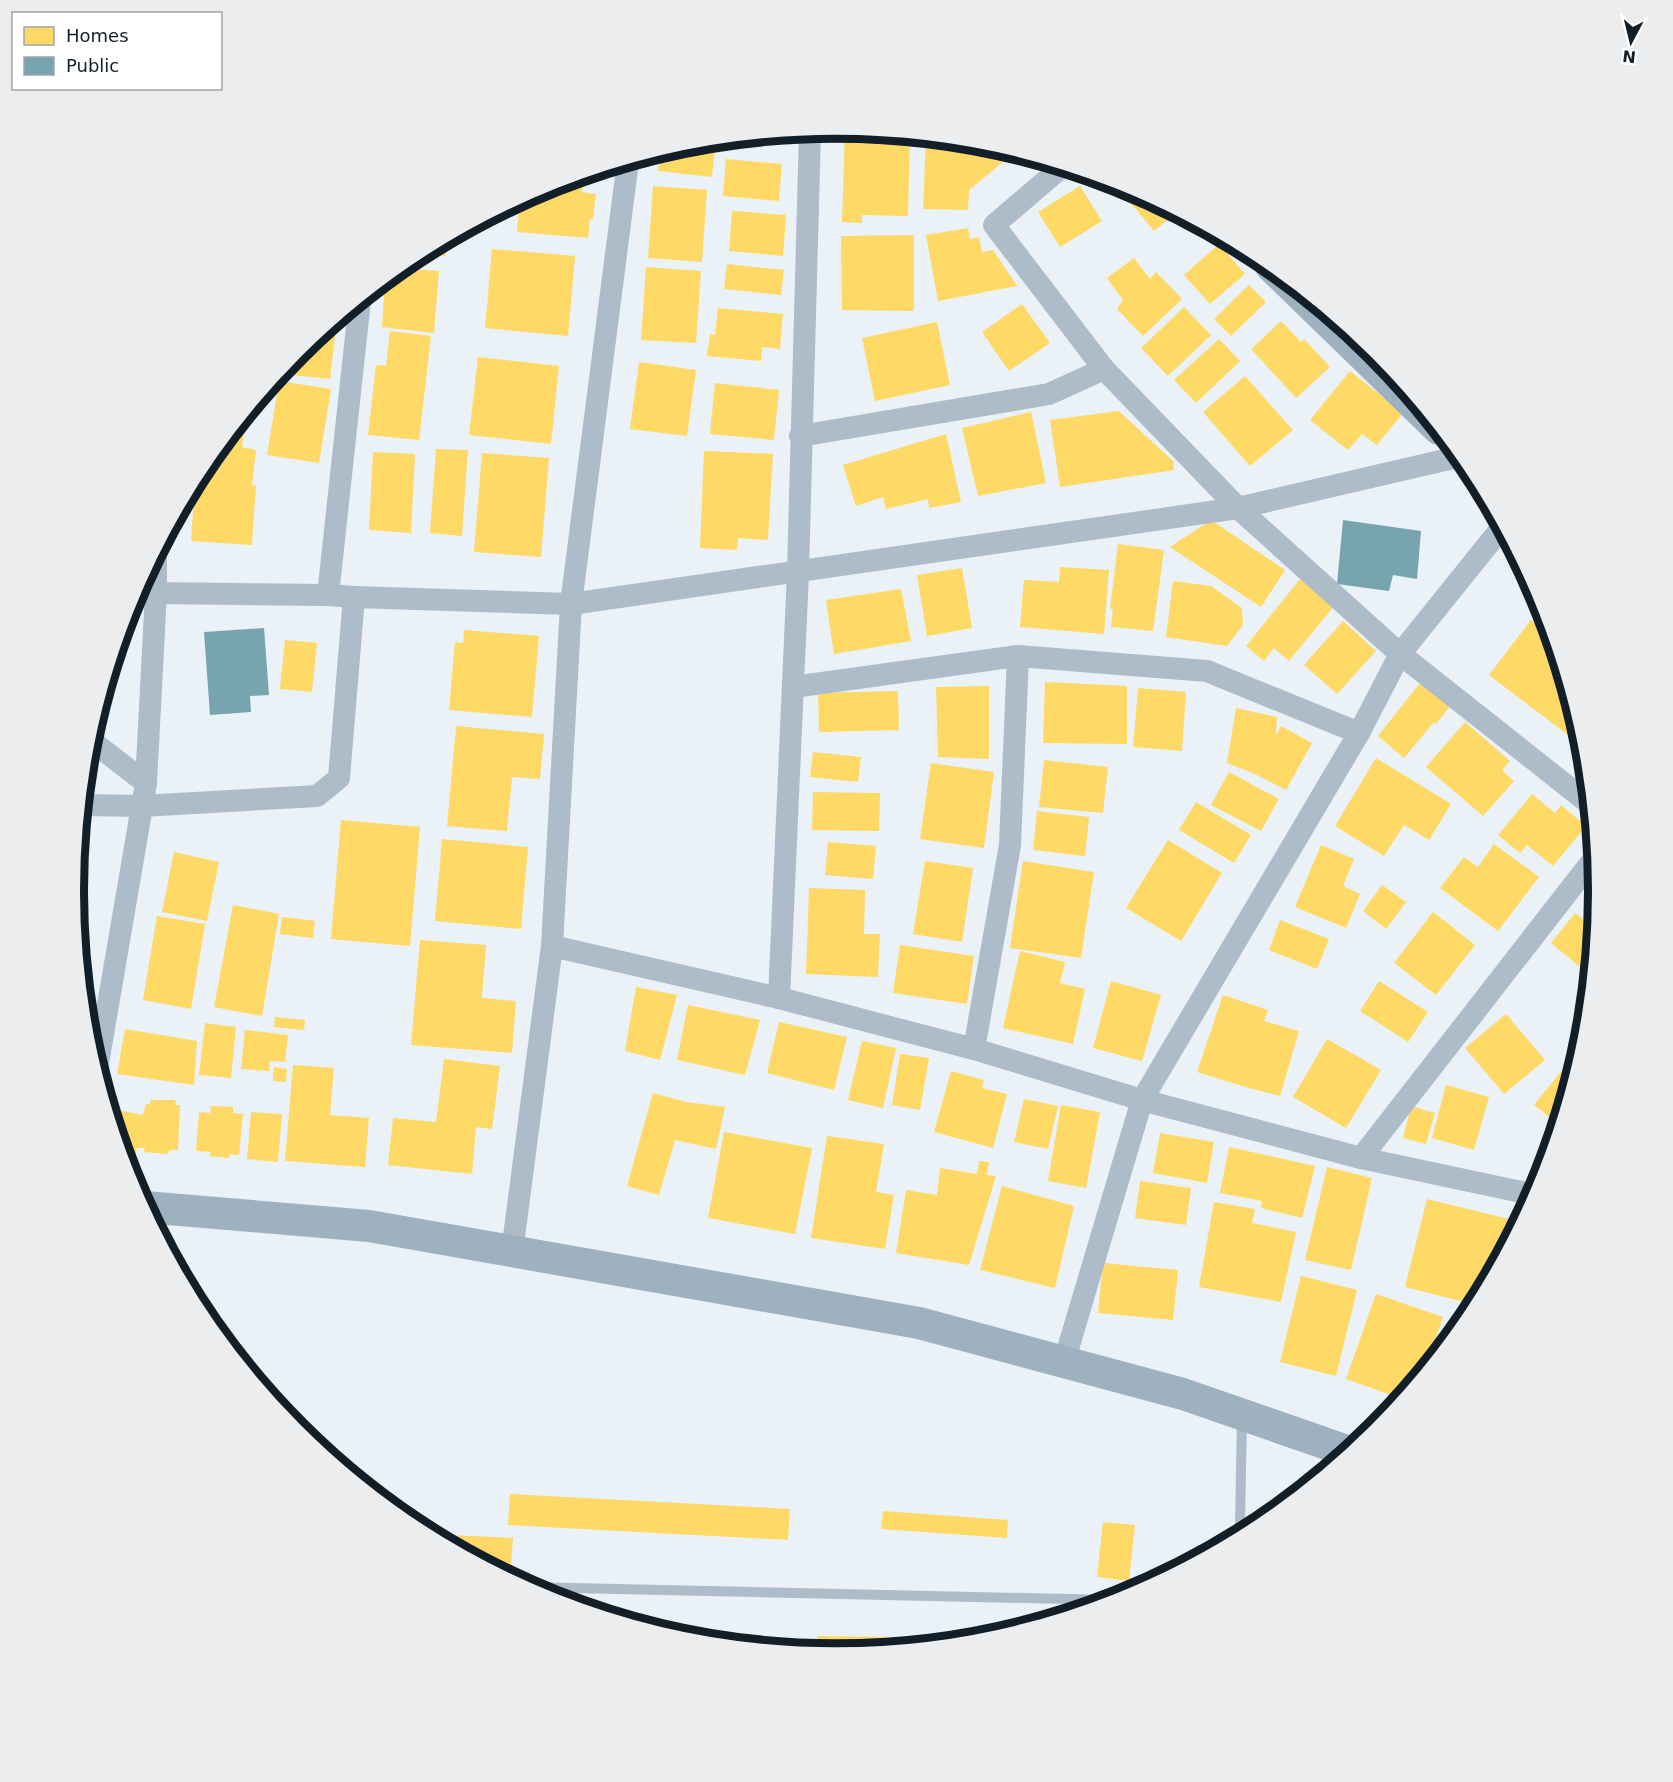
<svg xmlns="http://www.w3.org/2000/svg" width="1673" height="1782" font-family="'DejaVu Sans',sans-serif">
  <rect width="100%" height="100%" fill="#eaf1f7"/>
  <!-- homes -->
  <g fill="#ffd966">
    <polygon points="845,129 910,135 908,216 862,215 862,223 842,222"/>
    <polygon points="782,133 781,143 730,140 730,138"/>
    <polygon points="926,137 986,143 1015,152 969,190 968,210 923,209"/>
    <polygon points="716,140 712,177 658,171 660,151 688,143"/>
    <polygon points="726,159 782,164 779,201 723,196"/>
    <polygon points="584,174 582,192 596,194 593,219 590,219 588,238 517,232 520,199 545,186"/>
    <polygon points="1099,177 1106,179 1125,185 1111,195"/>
    <polygon points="653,186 707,190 702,262 648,258"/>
    <polygon points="1080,186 1102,221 1060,247 1038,212"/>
    <polygon points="1140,192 1147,196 1177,212 1154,231 1129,201"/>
    <polygon points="732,211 786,215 783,256 729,251"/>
    <polygon points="968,228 970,239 979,237 982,252 993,250 1017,286 938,301 926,235"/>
    <polygon points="914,235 914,311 842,310 841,236"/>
    <polygon points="446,239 445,256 417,254 426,249"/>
    <polygon points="1219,244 1245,274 1210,304 1184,275"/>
    <polygon points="492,249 575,256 568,336 485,328"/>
    <polygon points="1134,258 1150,279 1156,272 1182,299 1143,336 1117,309 1123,300 1107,278"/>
    <polygon points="727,264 784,270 781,295 724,289"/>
    <polygon points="646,267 701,271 696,343 641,340"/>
    <polygon points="399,268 439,271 434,333 382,327 385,279"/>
    <polygon points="1249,285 1266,302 1231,336 1214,319"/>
    <polygon points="1022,304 1050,343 1009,371 982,332"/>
    <polygon points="1184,307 1211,335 1168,376 1141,348"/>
    <polygon points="718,308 783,314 780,349 762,347 761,361 707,356 710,334 715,335"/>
    <polygon points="337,319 330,379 283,374 284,368 297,351"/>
    <polygon points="1281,321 1301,342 1304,339 1330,367 1296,398 1251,349"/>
    <polygon points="937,322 950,385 875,401 862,338"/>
    <polygon points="390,331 431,336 419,440 368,435 376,365 386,366"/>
    <polygon points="1219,339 1240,361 1196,403 1174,380"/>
    <polygon points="478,357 559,366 551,444 469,435"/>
    <polygon points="639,362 696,370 687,436 630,429"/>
    <polygon points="1350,371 1403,413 1377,445 1362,434 1348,450 1310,420"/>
    <polygon points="1245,376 1293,430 1250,466 1203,412"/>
    <polygon points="279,381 331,389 319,463 267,455"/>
    <polygon points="715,383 779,390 774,440 710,434"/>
    <polygon points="1119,411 1173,461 1174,470 1060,487 1050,420"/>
    <polygon points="1031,412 1046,483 978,496 962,428"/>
    <polygon points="244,417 246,417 242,447 256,450 252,486 256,484 252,545 191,541 195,480 202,467"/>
    <polygon points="946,434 961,502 929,508 928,499 886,509 883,497 856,506 843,465"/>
    <polygon points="436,449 468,450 462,536 430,533"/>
    <polygon points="704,451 773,454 768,540 738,538 737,550 700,548"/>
    <polygon points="373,452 415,454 411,533 369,530"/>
    <polygon points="482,453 549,458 541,557 474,552"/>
    <polygon points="1211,520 1285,570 1261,607 1170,547"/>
    <polygon points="1118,544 1164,550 1153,631 1111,627 1113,609 1110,609"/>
    <polygon points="1060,567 1109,570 1104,634 1020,627 1024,580 1059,582"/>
    <polygon points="962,568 972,628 927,636 917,575"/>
    <polygon points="1300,579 1334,606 1289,661 1274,648 1264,661 1246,646"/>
    <polygon points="1173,581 1211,586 1242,608 1243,625 1227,646 1166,637"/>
    <polygon points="901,589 911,641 834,654 826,600"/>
    <polygon points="1531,620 1553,637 1585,748 1489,675"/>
    <polygon points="1343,621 1376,651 1337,694 1304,665"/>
    <polygon points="464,630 539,636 532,717 449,710 455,642 463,643"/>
    <polygon points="285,640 317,643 312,692 280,689"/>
    <polygon points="1045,682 1127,686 1127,744 1043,743"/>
    <polygon points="1420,683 1450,706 1436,724 1434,722 1404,758 1378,736"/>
    <polygon points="989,686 989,759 938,757 936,687"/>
    <polygon points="1138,688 1186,692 1182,751 1133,747"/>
    <polygon points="898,691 899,730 819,732 818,693"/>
    <polygon points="1236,708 1277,717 1276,735 1281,726 1312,743 1286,790 1255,774 1227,763"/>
    <polygon points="1465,722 1510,761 1502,770 1514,781 1483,816 1426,767"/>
    <polygon points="456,726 544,734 540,779 512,777 507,831 447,826"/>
    <polygon points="813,752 861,757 858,782 810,777"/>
    <polygon points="1376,758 1451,804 1429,840 1404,825 1384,856 1335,826"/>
    <polygon points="1044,760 1108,767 1103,813 1039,807"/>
    <polygon points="931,763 994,772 984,848 920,839"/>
    <polygon points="1229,772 1279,799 1261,831 1211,805"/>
    <polygon points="813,792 880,793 879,831 812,830"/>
    <polygon points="1532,794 1555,813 1561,805 1586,826 1553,866 1527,845 1520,853 1498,835"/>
    <polygon points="1196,802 1251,835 1234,863 1179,830"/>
    <polygon points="1037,811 1089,817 1085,856 1033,850"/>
    <polygon points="341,820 420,827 410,946 331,939"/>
    <polygon points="442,839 528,847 521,929 435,921"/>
    <polygon points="1168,840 1222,873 1181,941 1126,908"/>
    <polygon points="828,842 876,846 873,879 825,875"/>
    <polygon points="1494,844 1539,877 1498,931 1440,888 1464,857 1478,867"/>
    <polygon points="1321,845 1354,859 1343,886 1360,894 1346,928 1295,907"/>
    <polygon points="174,852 219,862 207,921 162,912"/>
    <polygon points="925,861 973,868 962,942 913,934"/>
    <polygon points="1023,861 1094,872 1081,958 1010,948"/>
    <polygon points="1598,879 1599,891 1598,903 1587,891"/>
    <polygon points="1382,885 1406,902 1386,929 1363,911"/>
    <polygon points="809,888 865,890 864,934 880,934 878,977 806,974"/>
    <polygon points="233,905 279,914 262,1016 214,1007"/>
    <polygon points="1433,912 1475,945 1436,995 1394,963"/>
    <polygon points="1575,913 1596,930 1591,976 1551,943"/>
    <polygon points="157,916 205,924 191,1009 143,1000"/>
    <polygon points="282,917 315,921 313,938 280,934"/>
    <polygon points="1280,920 1329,939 1317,969 1269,950"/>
    <polygon points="420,940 486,945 482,998 516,1001 512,1053 411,1045"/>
    <polygon points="900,945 974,956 967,1004 893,993"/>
    <polygon points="1020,951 1065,962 1060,983 1085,989 1073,1044 1003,1028"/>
    <polygon points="1111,981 1161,995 1142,1061 1093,1048"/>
    <polygon points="1379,981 1428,1012 1408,1042 1360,1011"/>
    <polygon points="636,987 677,995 660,1060 625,1051"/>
    <polygon points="1223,995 1268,1010 1264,1021 1299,1031 1280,1096 1242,1086 1197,1072"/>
    <polygon points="688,1005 760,1020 745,1075 677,1060"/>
    <polygon points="1506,1014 1545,1060 1504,1094 1465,1048"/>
    <polygon points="275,1017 305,1020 304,1030 274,1027"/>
    <polygon points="779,1022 847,1037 834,1090 767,1073"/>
    <polygon points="205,1023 236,1027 231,1078 199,1075"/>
    <polygon points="125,1029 197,1041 194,1085 117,1074"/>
    <polygon points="245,1030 288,1035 285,1062 270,1061 269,1071 241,1069"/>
    <polygon points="1327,1039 1381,1070 1346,1128 1293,1097"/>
    <polygon points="862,1041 896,1048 883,1108 848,1100"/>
    <polygon points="900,1054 929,1058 920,1110 892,1105"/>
    <polygon points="444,1059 500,1066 492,1129 476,1127 472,1174 388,1165 393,1118 436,1122"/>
    <polygon points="293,1065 334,1068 330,1115 369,1118 365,1167 285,1161"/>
    <polygon points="274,1067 287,1069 286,1082 273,1081"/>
    <polygon points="1563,1069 1574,1077 1559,1125 1534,1105"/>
    <polygon points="951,1071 984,1080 982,1088 1007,1094 993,1148 934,1132"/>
    <polygon points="1446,1085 1489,1097 1474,1150 1432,1138"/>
    <polygon points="653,1093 686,1102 725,1107 716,1149 675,1140 659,1195 627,1186"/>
    <polygon points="1024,1099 1058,1106 1048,1149 1014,1142"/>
    <polygon points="151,1100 176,1100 175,1105 180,1105 178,1150 169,1150 168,1154 144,1152 145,1148 137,1148 133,1166 126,1164 109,1108 143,1115 146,1104 150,1104"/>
    <polygon points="1061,1105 1100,1112 1086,1188 1048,1181"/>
    <polygon points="211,1106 233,1107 233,1113 243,1114 239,1155 229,1154 229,1158 210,1156 211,1152 196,1151 199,1112 210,1113"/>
    <polygon points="1411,1106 1435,1113 1426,1144 1403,1138"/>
    <polygon points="251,1112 282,1114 278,1162 247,1159"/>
    <polygon points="724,1132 812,1148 795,1234 708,1218"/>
    <polygon points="1160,1133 1214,1142 1207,1183 1153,1173"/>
    <polygon points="827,1136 884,1144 876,1192 894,1195 885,1249 811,1238"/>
    <polygon points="1229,1147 1315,1166 1302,1218 1261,1208 1262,1201 1220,1193"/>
    <polygon points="979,1161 989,1162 987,1175 996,1176 969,1265 896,1253 906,1190 937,1195 940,1168 977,1174"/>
    <polygon points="1327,1167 1372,1178 1351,1270 1305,1260"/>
    <polygon points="1140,1181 1191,1188 1186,1225 1135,1218"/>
    <polygon points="1002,1186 1074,1206 1055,1288 980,1270"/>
    <polygon points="1427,1199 1513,1220 1506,1250 1476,1305 1405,1287"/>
    <polygon points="1214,1202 1255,1209 1252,1223 1296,1232 1281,1302 1199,1287"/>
    <polygon points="1103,1263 1178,1270 1173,1320 1098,1313"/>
    <polygon points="1301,1276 1357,1290 1336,1376 1280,1362"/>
    <polygon points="1376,1294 1443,1317 1424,1372 1402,1399 1346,1379"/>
    <polygon points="510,1494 790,1509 788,1540 508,1525"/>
    <polygon points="883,1511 1008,1520 1007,1538 881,1529"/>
    <polygon points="1103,1522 1135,1525 1129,1581 1097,1577"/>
    <polygon points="428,1534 513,1538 510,1578 440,1540"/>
    <polygon points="817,1636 886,1637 886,1649 836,1654 817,1652"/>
  </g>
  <!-- public -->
  <g fill="#76a5af">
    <polygon points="1343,520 1421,531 1417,579 1393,575 1389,591 1337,584"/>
    <polygon points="264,628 269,695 250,696 251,712 210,715 204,632"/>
  </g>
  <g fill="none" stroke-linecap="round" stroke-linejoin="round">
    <!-- lane -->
    <g stroke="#adbcc8" stroke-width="10">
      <polyline points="1238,1538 1240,1524 1242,1418"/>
      <polyline points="527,1587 1113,1600"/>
    </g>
    <!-- street -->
    <g stroke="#adbcc8" stroke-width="22">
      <polyline points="628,161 571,604 552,946 779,998 974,1049 1142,1100 1361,1158 1535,1195"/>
      <polyline points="1063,166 994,225 1104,369 1238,508 1400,654 1591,805"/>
      <polyline points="800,436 1049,394 1104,369"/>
      <polyline points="156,553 156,593 328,595 354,597 571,604 1238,508 1462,456"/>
      <polyline points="328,595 360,300"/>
      <polyline points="1018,656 1207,671 1359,733 1142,1100 1064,1362"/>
      <polyline points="793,687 1018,656 1010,845 974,1049"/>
      <polyline points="1359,733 1400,654 1503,526"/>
      <polyline points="89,739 146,783"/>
      <polyline points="82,805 142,806 317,796 339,778 354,597"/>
      <polyline points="779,998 798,572 810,131"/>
      <polyline points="97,1069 146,783 156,593"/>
      <polyline points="1361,1158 1596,856"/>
      <polyline points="512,1252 552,946"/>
    </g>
    <!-- secondary -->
    <g stroke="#9eb1bf" stroke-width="32">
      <polyline points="1271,266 1439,429"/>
      <polyline points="145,1207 369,1226 919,1323 1183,1394 1350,1452"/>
    </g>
  </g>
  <!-- crop -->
  <path d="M0 0H1673V1782H0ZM84 891a752 752 0 1 1 1504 0a752 752 0 1 1-1504 0Z" fill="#ecedee" fill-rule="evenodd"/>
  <path fill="none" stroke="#121f28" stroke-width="8" d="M84 891a752 752 0 1 1 1504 0a752 752 0 1 1-1504 0Z"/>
  <!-- legend -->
  <rect x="12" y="12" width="210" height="78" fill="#ffffff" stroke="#a0a5a9" stroke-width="1.5"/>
  <rect x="24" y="27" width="30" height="18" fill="#ffd966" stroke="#a0a5a9" stroke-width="1.5"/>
  <text x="66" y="42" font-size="18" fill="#121f28">Homes</text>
  <rect x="24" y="57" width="30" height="18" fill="#76a5af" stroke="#a0a5a9" stroke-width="1.5"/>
  <text x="66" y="72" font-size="18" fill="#121f28">Public</text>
  <!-- north arrow -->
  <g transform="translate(1631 42) rotate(187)" stroke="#ffffff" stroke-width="4.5" paint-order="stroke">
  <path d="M0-4.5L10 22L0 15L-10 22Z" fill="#121f28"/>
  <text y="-9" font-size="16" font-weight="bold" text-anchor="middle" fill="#121f28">N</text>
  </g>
</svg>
